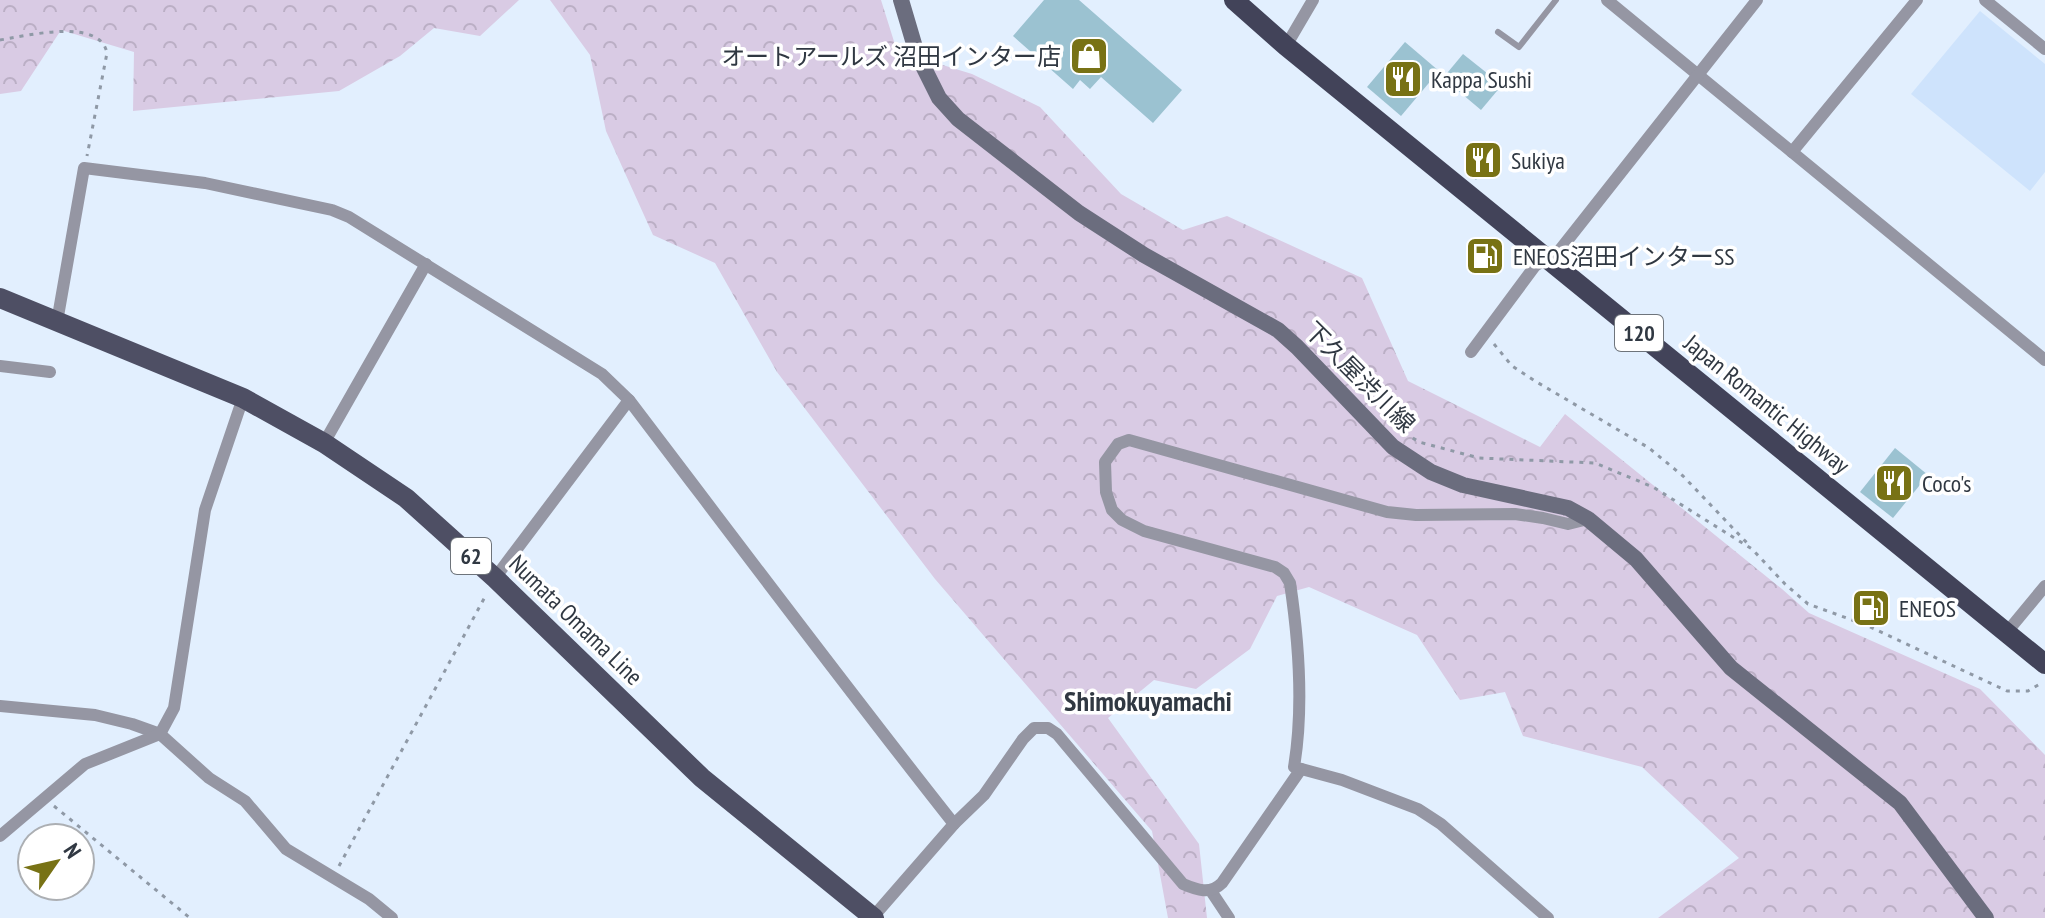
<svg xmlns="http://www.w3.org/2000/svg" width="2045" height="918" font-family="'PT Sans Narrow','Noto Sans JP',sans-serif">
  <defs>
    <pattern id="forest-crowns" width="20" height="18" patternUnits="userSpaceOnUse" patternTransform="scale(2)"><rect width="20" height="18" fill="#d9cbe4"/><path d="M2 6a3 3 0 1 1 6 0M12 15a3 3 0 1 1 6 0" fill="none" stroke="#bbafc5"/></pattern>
  </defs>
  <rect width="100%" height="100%" fill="#e2effe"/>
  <!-- built -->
  <polygon fill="#cee3fc" points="1980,11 2045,64 2045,172 2030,191 1911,94"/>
  <!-- forest -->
  <g fill="url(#forest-crowns)">
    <polygon points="0,0 519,0 480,36 434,28 400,56 339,91 133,111 134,52 61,30 21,91 0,94"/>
    <polygon points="550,0 881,0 897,51 972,74 1040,107 1121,194 1183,230 1227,216 1362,278 1408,381 1540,447 1565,414 1782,589 1809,613 1980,689 2045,755 2045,918 1658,918 1739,858 1642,767 1523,736 1505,692 1460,700 1417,635 1309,587 1277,596 1250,649 1196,689 1154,680 1108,718 1199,844 1207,918 1168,918 1152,831 935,579 777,372 715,263 653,235 606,131 590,55"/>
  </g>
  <!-- building -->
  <g fill="#9bc2d1">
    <polygon points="1044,0 1079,0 1182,90 1153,123 1101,77 1090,89 1080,80 1073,89 1013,36"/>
    <polygon points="1405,42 1439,71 1401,116 1367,87"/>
    <polygon points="1463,54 1502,85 1481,110 1443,78"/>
    <polygon points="1490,141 1502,150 1476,180 1465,171"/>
    <polygon points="1895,448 1928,475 1893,518 1860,492"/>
  </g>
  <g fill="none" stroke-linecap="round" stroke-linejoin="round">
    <!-- path -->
    <g stroke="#8f99a6" stroke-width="3" stroke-dasharray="4 6" stroke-linecap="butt">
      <path d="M0 40C26 36 100 17 107 53L87 156"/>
      <polyline points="1494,344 1512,366 1535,381 1649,448 1683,476 1749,545"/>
      <polyline points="1396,427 1419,442 1479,458 1595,463 1653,487 1752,549 1785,584 1808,604 1866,625 2007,691 2028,691 2043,682"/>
      <polyline points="54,806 190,918"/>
      <polyline points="339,866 486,595"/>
    </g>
    <!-- service -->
    <polyline stroke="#9596a3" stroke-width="6" points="1498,32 1519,47 1556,0"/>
    <!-- minor -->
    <g stroke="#9596a3" stroke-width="12">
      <polyline points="1607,0 2045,360"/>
      <polyline points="1985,0 2045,49"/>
      <polyline points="1286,46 1313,0"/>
      <polyline points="1792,152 1917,0"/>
      <path d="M57 322 84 168 205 183 332 210 349 217 602 374 629 400C737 542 844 685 954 824"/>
      <polyline points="1471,352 1535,266 1559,251 1757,0"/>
      <polyline points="0,366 50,372"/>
      <polyline points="324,443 426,264"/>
      <polyline points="495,578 629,400"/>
      <polyline points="2007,632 2045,586"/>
      <polyline points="0,706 95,715 132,724 160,734 209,778 245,801 286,849 369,899 392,918"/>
      <polyline points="0,836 85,764 160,734 174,708 205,510 243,398"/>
      <polyline points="1211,891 1229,918"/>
      <path d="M873 917 954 824 984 795 1023 739 1034 728H1048L1057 734 1183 884C1197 890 1210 895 1222 883L1301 769"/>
      <path d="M1548 918 1441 824 1418 809 1342 780 1294 767C1304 707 1299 643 1290 583L1284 573 1275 567 1144 531 1122 520 1112 510 1106 492 1105 462 1118 444 1129 440 1387 512 1416 515 1515 514 1543 518 1568 524 1588 519"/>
    </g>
    <!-- secondary -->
    <polyline stroke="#6b6d7e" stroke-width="16" points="901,0 917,54 939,98 958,119 1079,213 1144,255 1278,330 1297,347 1393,447 1431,472 1463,485 1568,508 1588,519 1636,559 1731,668 1900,803 1986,918"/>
    <!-- primary -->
    <polyline stroke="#4e4f64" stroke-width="20" points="0,298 243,398 324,443 406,498 495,578 702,778 874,918"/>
    <!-- trunk -->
    <polyline stroke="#424359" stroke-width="20" points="1234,0 1286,46 2045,664"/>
  </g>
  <!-- icons -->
  <defs>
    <g id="shop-square" transform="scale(2)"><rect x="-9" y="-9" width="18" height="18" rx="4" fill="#787215" stroke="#fff"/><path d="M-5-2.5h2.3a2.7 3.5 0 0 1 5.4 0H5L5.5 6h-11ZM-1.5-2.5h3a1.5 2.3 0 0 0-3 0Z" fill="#fff"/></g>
    <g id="restaurant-square" transform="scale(2)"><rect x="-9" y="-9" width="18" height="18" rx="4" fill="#787215" stroke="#fff"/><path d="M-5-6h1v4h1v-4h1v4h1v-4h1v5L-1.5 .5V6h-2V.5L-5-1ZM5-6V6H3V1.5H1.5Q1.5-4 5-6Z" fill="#fff"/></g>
    <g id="fuel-square" transform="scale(2)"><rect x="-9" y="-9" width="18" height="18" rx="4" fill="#787215" stroke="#fff"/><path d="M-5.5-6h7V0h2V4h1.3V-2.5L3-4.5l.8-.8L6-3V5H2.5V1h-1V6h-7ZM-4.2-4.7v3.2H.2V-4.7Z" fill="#fff"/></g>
  </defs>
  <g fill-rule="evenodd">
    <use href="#shop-square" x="1089" y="56"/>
    <use href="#restaurant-square" x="1403" y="79"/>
    <use href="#restaurant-square" x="1483" y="160"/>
    <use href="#fuel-square" x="1485" y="256"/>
    <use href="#restaurant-square" x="1894" y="483"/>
    <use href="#fuel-square" x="1871" y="608"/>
  </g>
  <g text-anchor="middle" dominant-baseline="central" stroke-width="7" stroke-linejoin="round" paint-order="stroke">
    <!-- shield labels -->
    <g fill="#fff" stroke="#6e747b" stroke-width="2">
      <rect x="1615" y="315" width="48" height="36" rx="6"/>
      <rect x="451" y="538" width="40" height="36" rx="6"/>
    </g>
    <g font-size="22" font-weight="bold" fill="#303842">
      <text x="1639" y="333">120</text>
      <text x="471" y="556">62</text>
    </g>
    <!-- poi labels -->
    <g font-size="24" fill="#303842" stroke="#fff" text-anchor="start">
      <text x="1061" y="56" text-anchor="end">オートアールズ 沼田インター店</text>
      <text x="1431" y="79">Kappa Sushi</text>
      <text x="1511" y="160">Sukiya</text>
      <text x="1513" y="256">ENEOS沼田インターSS</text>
      <text x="1922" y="483">Coco's</text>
      <text x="1899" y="608">ENEOS</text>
    </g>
    <!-- street labels -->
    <g font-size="24" fill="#303842" stroke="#fff">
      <text transform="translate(1360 377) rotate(45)">下久屋渋川線</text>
      <text transform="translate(1767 404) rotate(39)">Japan Romantic Highway</text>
      <text transform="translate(576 620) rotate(44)">Numata Omama Line</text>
    </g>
    <!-- quarter labels -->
    <g font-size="28" font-weight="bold" fill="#303842" stroke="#fff">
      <text x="1148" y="700">Shimokuyamachi</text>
    </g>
  </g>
  <!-- north arrow -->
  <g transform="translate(56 862) rotate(56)"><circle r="38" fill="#ffffff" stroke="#acafb3" stroke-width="2"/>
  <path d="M0-6L14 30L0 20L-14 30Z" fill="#787215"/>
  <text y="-12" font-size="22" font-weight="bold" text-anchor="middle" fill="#303842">N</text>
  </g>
</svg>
